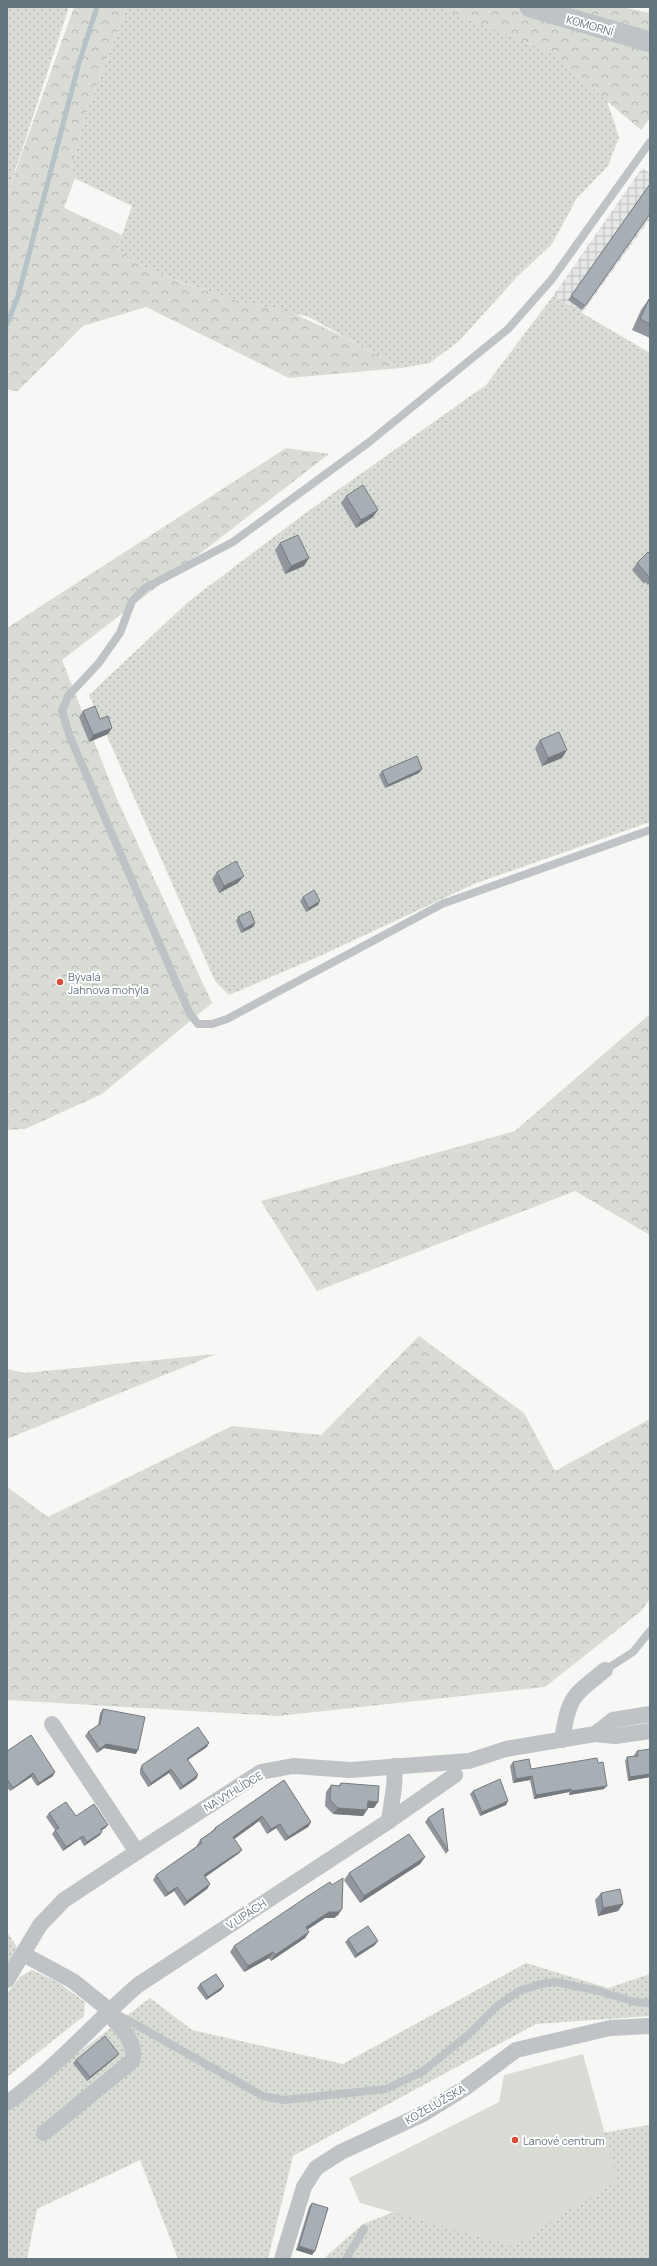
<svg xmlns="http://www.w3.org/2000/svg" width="657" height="2266" font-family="Manrope,sans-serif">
  <defs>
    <pattern id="industrial-grid" width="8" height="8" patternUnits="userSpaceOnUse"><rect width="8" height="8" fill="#e5e7e6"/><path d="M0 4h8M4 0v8" fill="none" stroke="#bdc0c0"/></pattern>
    <pattern id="green-dots" width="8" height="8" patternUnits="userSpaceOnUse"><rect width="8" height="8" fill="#d8dcd4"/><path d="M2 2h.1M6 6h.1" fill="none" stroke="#b3b7b1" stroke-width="1.8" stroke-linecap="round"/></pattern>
    <pattern id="forest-crowns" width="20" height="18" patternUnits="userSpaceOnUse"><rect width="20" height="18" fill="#d8dcd4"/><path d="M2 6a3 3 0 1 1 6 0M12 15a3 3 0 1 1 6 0" fill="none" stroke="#b3b7b1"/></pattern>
  </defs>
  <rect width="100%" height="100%" fill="#f7f7f5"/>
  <!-- industrial -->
  <polygon fill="url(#industrial-grid)" points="642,168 650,173 650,219 582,313 553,296"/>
  <!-- green -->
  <g fill="url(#green-dots)">
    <polygon points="7,7 69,7 7,195"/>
    <polygon points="127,7 438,7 548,51 607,101 619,137 608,166 577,198 552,244 518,276 460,340 430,363 401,368 309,317 231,299 186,284 143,267 117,250 132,206 70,176 85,116"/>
    <polygon points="553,296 650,353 650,822 474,884 320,956 229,995 215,981 89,695 188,602 307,512 486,385"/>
    <polygon points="7,1932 17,1947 7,1967"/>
    <polygon points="526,1963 608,1988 650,1974 650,2016 536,2024 293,2156 268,2259 178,2259 140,2160 37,2209 27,2259 7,2259 7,2107 150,1998 192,2030 343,2064"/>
    <polygon points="32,1970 59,1983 85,2002 84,2016 7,2077 7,1993 21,1976"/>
    <polygon points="650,2125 650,2259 323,2259 363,2224 594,2134"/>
  </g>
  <!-- forest -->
  <g fill="url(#forest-crowns)">
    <polygon points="74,7 127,7 85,116 70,176 75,178 64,208 122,235 117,250 143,267 185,284 231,299 293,313 346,338 401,368 289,378 146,307 83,326 18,391 7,390 7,195"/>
    <polygon points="438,7 622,7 650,13 650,118 641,130 548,51"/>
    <polygon points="286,448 329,454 62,660 116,797 212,1003 102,1094 25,1129 7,1130 7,628"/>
    <polygon points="650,1014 650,1235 575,1191 317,1291 261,1201 515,1131"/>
    <polygon points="419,1336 524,1413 555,1471 650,1419 650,1599 641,1611 545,1687 278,1716 7,1700 7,1487 48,1517 232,1426 321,1435"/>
    <polygon points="216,1354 7,1439 7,1369 25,1373"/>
  </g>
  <!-- pitch -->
  <polygon fill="#d8dcd4" points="583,2054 618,2181 541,2227 515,2247 360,2203 349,2178 499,2102 504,2075"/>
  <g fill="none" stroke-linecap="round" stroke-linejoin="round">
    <!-- stream -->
    <polyline stroke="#b6c3c6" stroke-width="5" points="7,324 18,296 79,63 97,7"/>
    <!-- service -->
    <g stroke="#bfc3c6" stroke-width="8">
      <polyline points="650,142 552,279 508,329 368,443 233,542 145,588 132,601 120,633 98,664 68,696 62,711 70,737 179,989 190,1014 198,1024 212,1024 227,1019 442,904 650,830"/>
      <polyline points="605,1670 633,1652 650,1631"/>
      <polyline points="115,2013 263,2096 284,2100 386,2089 422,2072 468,2035 497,2006 519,1991 541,1984 556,1982 599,1991 635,2002 650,2003"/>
      <polyline points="346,2259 364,2229"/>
    </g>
    <!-- minor -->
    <g stroke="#bfc3c6" stroke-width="16">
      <polyline points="52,1724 137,1852 261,1772 293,1766 350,1770 469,1761 506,1749 595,1734 615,1736 650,1731"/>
      <polyline points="595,1734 613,1720 650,1714"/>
      <path d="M562 1740C569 1697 571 1697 605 1670"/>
      <polyline points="389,1821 394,1787 395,1766"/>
      <polyline points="23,1954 73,1981 109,2010"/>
      <polyline points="7,1980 40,1925 64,1900 137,1852"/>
      <path d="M7 2103C55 2069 94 2023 138 1985L389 1821 455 1775"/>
      <path d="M44 2133 132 2061C138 2042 119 2026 107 2012"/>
      <polyline points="282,2259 304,2187 316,2168 341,2152 423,2114 465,2088 516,2050 610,2028 650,2026"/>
    </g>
    <!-- tertiary -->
    <polyline stroke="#bfc3c6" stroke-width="21" points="530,7 650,42"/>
  </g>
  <!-- wall -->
  <g fill="#90969b">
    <polygon points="650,184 650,214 582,310 568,300"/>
    <polygon points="649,299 650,299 650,338 632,330 641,310"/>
    <polygon points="346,496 373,517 356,528 341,503"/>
    <polygon points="280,543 304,566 285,574 275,550"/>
    <polygon points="650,554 650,583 648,585 645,582 644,584 632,570 637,563"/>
    <polygon points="83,711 108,734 89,742 79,717"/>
    <polygon points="540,740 562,758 542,766 535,748"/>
    <polygon points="382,771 419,773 385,788 379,775"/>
    <polygon points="217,872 238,883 219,893 212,879"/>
    <polygon points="303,897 318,905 306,912 300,901"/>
    <polygon points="238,917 255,923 253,927 241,933 236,921"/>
    <polygon points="103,1709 136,1754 104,1748 97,1753 85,1736 88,1732 98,1725 100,1713"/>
    <polygon points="207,1747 188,1760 198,1775 196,1779 180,1790 169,1773 148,1787 140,1774 140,1769 142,1765"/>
    <polygon points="7,1751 53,1776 37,1786 31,1777 10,1791 7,1787"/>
    <polygon points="637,1751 650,1777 628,1781 625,1761 627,1757 634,1756 634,1755"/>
    <polygon points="513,1762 531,1769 604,1789 569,1795 569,1792 534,1799 530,1780 513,1783 510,1766"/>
    <polygon points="284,1780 311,1822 308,1827 285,1841 276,1828 267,1834 259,1821 234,1839 242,1850 238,1854 205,1877 210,1884 207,1889 184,1906 174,1891 165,1897 153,1880 156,1875 197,1846 197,1845 200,1840 211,1832 215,1828"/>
    <polygon points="341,1783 374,1808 368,1808 363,1816 333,1814 325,1806 326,1792 331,1785 338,1786"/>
    <polygon points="473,1791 508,1801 506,1805 480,1816 470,1794"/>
    <polygon points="49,1813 76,1816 108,1825 105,1828 102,1830 100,1835 84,1846 80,1839 63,1851 52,1834 55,1830 46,1817"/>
    <polygon points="428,1818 448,1851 446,1854 425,1822"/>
    <polygon points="425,1857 420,1864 360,1903 344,1880 349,1873"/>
    <polygon points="601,1893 623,1904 618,1911 598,1916 595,1900"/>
    <polygon points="342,1909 338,1915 334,1918 325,1918 307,1930 309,1932 305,1938 271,1961 269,1958 244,1972 230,1952 234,1946"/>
    <polygon points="348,1939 375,1945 355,1958 345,1942"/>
    <polygon points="200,1984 224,1986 221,1990 206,2000 197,1988"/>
    <polygon points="116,2057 87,2081 73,2063 76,2060"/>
    <polygon points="312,2203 312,2255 296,2250 309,2207"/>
  </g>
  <!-- shaded-wall -->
  <g fill="#757a7e">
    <polygon points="378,510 373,517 356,528 361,520"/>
    <polygon points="309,558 304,566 285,574 291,566"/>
    <polygon points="112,728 108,734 89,742 93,735"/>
    <polygon points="567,750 562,758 542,766 548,758"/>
    <polygon points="422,769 419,773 385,788 388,785"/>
    <polygon points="244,876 238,883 219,893 224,886"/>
    <polygon points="320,901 318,905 306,912 309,908"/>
    <polygon points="255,923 253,927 241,933 244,929"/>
    <polygon points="209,1743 207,1747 184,1762 187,1759"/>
    <polygon points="106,1744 138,1750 136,1754 104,1748 97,1753 100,1749"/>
    <polygon points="171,1769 169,1773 148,1787 151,1783"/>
    <polygon points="55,1772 53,1776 37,1786 39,1783"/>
    <polygon points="33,1773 31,1777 10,1791 13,1788"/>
    <polygon points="650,1774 650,1777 628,1781 630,1777"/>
    <polygon points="198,1775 196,1779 180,1790 183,1786"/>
    <polygon points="532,1776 530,1780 513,1783 516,1779"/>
    <polygon points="607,1786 604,1789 569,1795 572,1791"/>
    <polygon points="571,1789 569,1792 534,1799 536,1795"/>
    <polygon points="368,1801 378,1802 374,1808 364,1808"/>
    <polygon points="508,1801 506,1805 480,1816 482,1812"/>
    <polygon points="338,1808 367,1810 363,1816 333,1814"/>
    <polygon points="262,1816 259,1821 230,1842 233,1837"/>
    <polygon points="311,1822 308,1827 285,1841 288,1837"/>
    <polygon points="280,1824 276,1828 267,1834 271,1829"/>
    <polygon points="108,1825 105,1828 98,1833 101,1829"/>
    <polygon points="102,1832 100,1835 84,1846 87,1842"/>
    <polygon points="83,1836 80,1839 63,1851 66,1847"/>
    <polygon points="242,1850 238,1854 201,1880 204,1875"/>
    <polygon points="425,1857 420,1864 360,1903 364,1896"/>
    <polygon points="210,1884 207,1889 184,1906 187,1901"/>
    <polygon points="177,1887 174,1891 165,1897 168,1893"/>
    <polygon points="623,1904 618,1911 598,1916 603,1908"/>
    <polygon points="342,1909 338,1915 334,1918 325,1918 302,1933 306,1927 329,1912"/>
    <polygon points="309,1932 305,1938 271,1961 275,1955"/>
    <polygon points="378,1941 375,1945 355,1958 357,1954"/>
    <polygon points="273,1952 269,1958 244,1972 248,1966"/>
    <polygon points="224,1986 221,1990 206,2000 208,1997"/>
    <polygon points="119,2054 116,2057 87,2081 90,2077"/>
    <polygon points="299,2246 315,2251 312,2255 296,2250"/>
  </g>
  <!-- building -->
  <g fill="#a7afb4" stroke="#757a7e">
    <polygon points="650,184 650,214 585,306 571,296"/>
    <polygon points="649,299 650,299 650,324 640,319"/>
    <polygon points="363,485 378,510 361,520 346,496"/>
    <polygon points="298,535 309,558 291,566 280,543"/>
    <polygon points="648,552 650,554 650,576 649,577 637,563"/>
    <polygon points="95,706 100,719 108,716 112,728 93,735 83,711"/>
    <polygon points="559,732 567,750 548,758 540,740"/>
    <polygon points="417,756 422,769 388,785 382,771"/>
    <polygon points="236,861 244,876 224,886 217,872"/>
    <polygon points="314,890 320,901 309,908 303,897"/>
    <polygon points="250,911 255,923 244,929 238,917"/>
    <polygon points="103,1709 145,1717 138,1750 106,1744 100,1749 88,1732 100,1724"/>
    <polygon points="198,1727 209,1743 187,1759 198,1775 183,1786 171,1769 151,1783 142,1770 142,1765"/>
    <polygon points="31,1735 55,1772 39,1783 33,1773 13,1788 7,1779 7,1751"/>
    <polygon points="650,1749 650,1774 630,1777 627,1757 638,1756 637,1751"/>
    <polygon points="597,1758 598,1763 603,1762 607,1786 572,1791 571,1789 536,1795 532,1776 516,1779 513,1762 529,1759 531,1769"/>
    <polygon points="500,1779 508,1801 482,1812 473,1791"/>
    <polygon points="284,1780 311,1822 288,1837 280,1824 271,1829 262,1816 233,1837 242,1850 204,1875 210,1884 187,1901 177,1887 168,1893 156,1875 202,1843 200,1840 216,1829 215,1828"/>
    <polygon points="341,1783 379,1786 378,1802 368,1801 367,1810 338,1808 330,1800 331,1785 340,1786"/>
    <polygon points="66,1802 76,1816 94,1804 108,1825 101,1829 102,1832 87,1842 83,1836 66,1847 55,1830 59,1828 49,1813"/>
    <polygon points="443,1808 448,1851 428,1818"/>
    <polygon points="409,1834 425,1857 364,1896 349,1873"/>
    <polygon points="343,1878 342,1909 338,1912 329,1912 306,1927 309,1932 275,1955 273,1952 248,1966 234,1946 308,1896 330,1882 332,1885"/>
    <polygon points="620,1889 623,1904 603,1908 601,1893"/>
    <polygon points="368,1926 378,1941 357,1954 348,1939"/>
    <polygon points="216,1974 224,1986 208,1997 200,1984"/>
    <polygon points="105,2036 119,2054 90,2077 76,2060"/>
    <polygon points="312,2203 328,2208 315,2251 299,2246"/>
  </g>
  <!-- markers -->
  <g fill="#d64e37" stroke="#fff" stroke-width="1.5">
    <circle cx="60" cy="982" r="4"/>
    <circle cx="515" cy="2140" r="4"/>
  </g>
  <g text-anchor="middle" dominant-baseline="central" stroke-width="4" stroke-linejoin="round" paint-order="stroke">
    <!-- street labels -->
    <g font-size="11" fill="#65757e" stroke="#fff">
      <text transform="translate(590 25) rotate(16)">KOMORNÍ</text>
      <text transform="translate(233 1791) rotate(-31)">NA VYHLÍDCE</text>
      <text transform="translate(246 1914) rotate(-33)">V LIPÁCH</text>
      <text transform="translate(435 2104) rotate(-30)">KOŽELUŽSKÁ</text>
    </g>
    <!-- poi labels -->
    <g font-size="11" fill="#65757e" stroke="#fff" text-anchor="start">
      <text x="68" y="976">Bývalá<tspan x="68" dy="13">Jahnova mohyla</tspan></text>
      <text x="523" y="2140">Lanové centrum</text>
    </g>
  </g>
  <!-- border -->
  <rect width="657" height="2266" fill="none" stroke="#65757e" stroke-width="16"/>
</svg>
